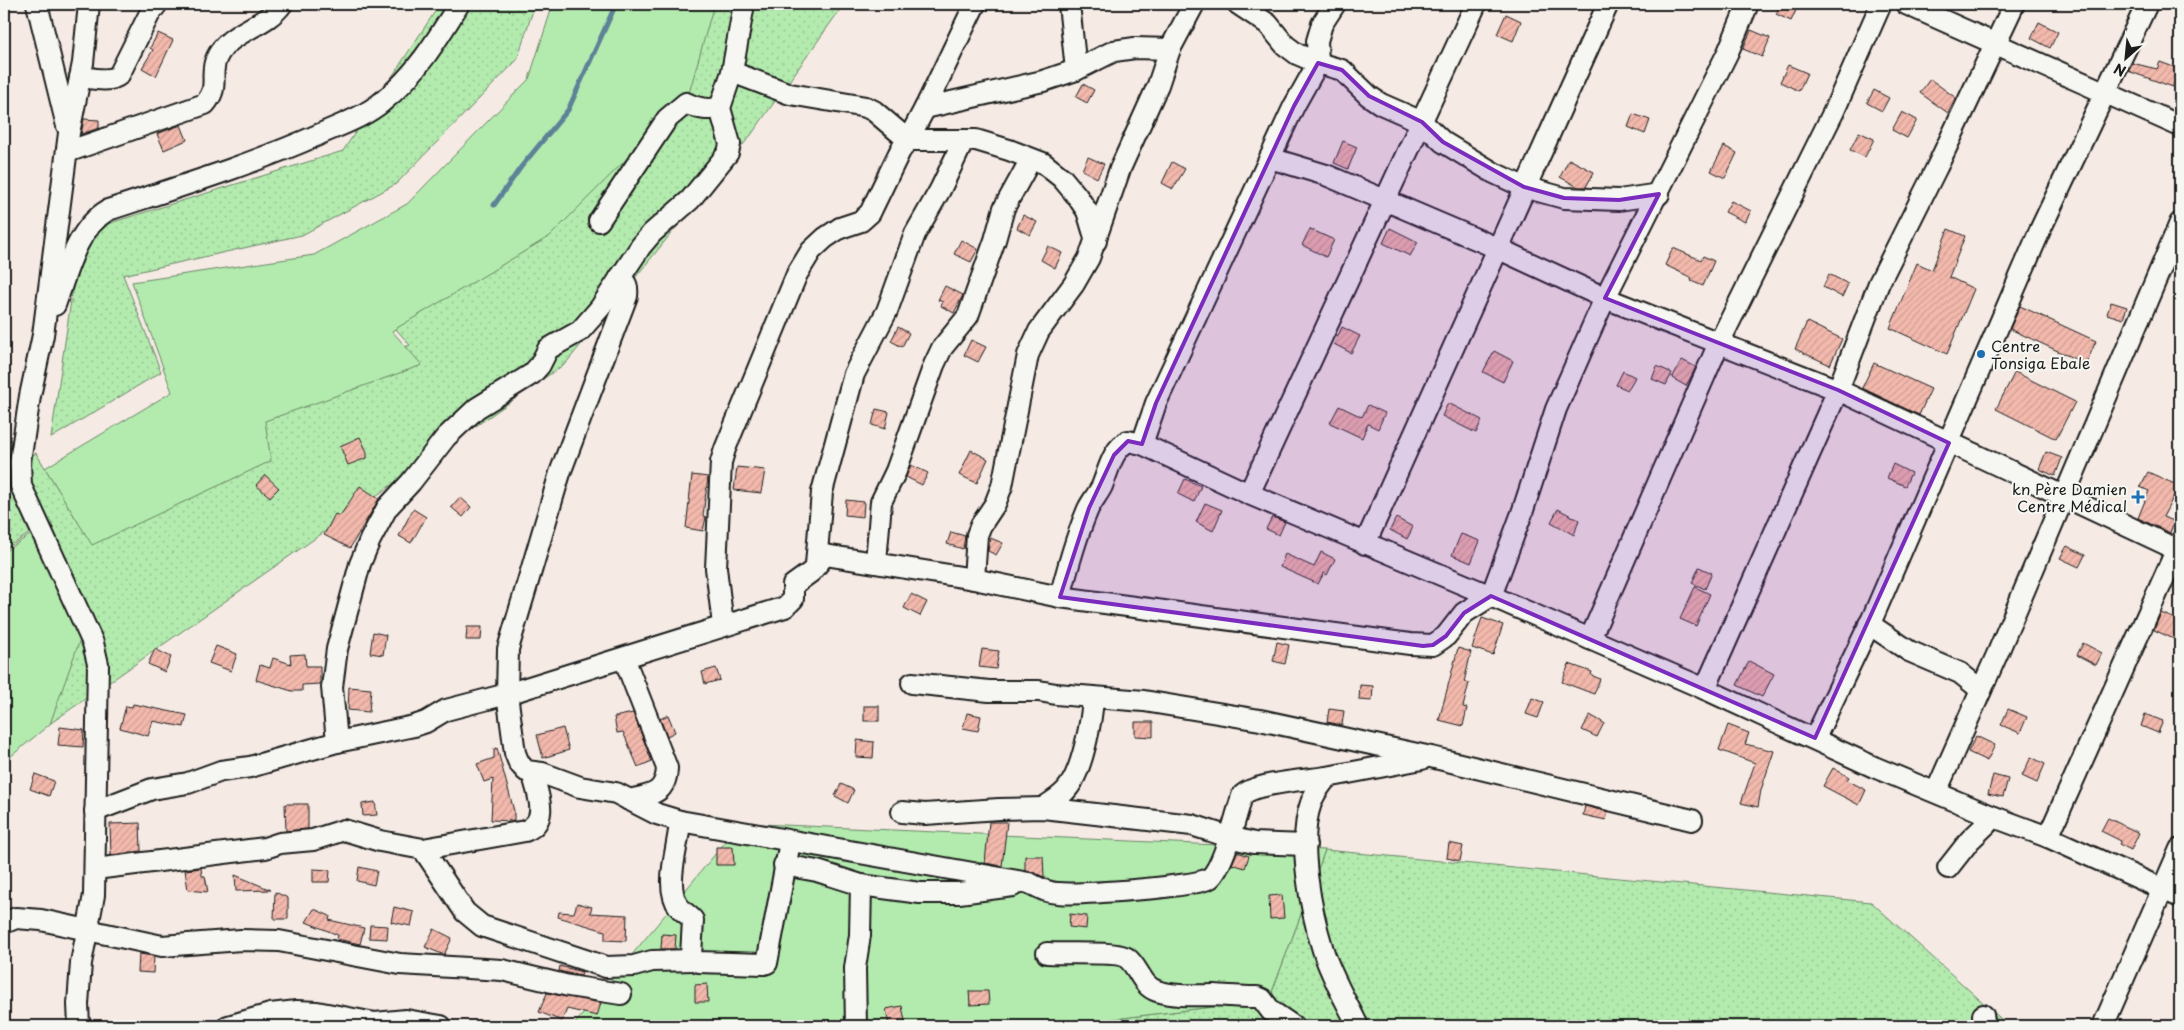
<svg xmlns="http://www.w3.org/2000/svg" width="2184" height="1030" font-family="'Playpen Sans',sans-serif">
  <defs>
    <pattern id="grass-dots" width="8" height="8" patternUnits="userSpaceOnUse" patternTransform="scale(1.25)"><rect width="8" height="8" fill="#b3ebae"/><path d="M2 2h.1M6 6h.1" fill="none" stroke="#99c995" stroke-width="1.8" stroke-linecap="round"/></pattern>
    <pattern id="building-hatch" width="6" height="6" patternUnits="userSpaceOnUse" patternTransform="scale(1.25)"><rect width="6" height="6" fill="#f3b9ad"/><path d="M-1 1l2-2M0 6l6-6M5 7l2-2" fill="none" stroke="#d09e94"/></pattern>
  </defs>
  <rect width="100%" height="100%" fill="#f5eae4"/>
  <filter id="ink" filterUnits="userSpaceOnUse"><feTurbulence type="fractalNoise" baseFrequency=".02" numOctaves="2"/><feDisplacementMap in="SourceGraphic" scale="10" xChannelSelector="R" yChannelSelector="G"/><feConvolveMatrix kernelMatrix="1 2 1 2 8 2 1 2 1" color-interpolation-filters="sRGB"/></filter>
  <g filter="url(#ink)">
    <!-- grass -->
    <g fill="url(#grass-dots)" stroke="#688465">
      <polygon points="440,4 535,4 517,60 396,184 302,235 123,275 161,372 51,438 81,232 343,151"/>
      <polygon points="697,4 844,4 751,135 566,363 48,725 36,529 4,550 4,477 36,453 80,525 253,401 410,345 380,311"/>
      <polygon points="1325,850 1871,902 2009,1026 1057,1026 1269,1000"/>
    </g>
    <!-- garden -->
    <g fill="#b3ebae" stroke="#688465">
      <polygon points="553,4 714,4 688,97 550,236 392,331 422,365 265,421 271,461 92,545 45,468 172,392 132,282 314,255 407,204 529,79"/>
      <polygon points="39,529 84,628 50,724 4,762 4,552"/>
      <polygon points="741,823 1325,850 1269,1000 1057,1026 573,1026"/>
    </g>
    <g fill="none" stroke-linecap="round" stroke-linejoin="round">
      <!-- stream -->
      <polyline stroke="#5d8197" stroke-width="5" points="494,205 521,167 568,110 616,4"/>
    </g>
    <!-- building -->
    <g fill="url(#building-hatch)" stroke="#1c1c1c">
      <polygon points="1781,4 1799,4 1791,21 1776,14"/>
      <polygon points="1506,14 1521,21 1513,41 1497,34"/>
      <polygon points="2039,22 2058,32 2050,48 2031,38"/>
      <polygon points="1751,30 1770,38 1762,57 1743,49"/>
      <polygon points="158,33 173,40 156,76 142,68 153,50 150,48"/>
      <polygon points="2160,62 2179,69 2173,87 2128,71 2132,63 2157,69"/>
      <polygon points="1788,65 1807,73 1799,91 1780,82"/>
      <polygon points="1930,79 1956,98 1948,113 1920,93"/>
      <polygon points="1083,84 1094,90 1087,103 1076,97"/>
      <polygon points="1874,90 1889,98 1882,111 1867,103"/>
      <polygon points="1902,112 1917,120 1907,138 1892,130"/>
      <polygon points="1633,114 1650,120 1645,134 1628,127"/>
      <polygon points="84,119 99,120 99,128 81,134"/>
      <polygon points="181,125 187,140 164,150 157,134"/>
      <polygon points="1859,132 1874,139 1865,157 1850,150"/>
      <polygon points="1343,141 1357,147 1348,169 1334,163"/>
      <polygon points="1724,146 1737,153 1725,178 1711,171"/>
      <polygon points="1088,157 1104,164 1097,178 1082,170"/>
      <polygon points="1569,159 1594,172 1586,187 1578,187 1560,177"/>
      <polygon points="1172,162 1185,169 1173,189 1162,183"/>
      <polygon points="1731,201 1751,211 1745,222 1725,212"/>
      <polygon points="1023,215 1037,222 1030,235 1017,228"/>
      <polygon points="1390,228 1418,242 1410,256 1383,243"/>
      <polygon points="1310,229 1334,240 1326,257 1302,245"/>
      <polygon points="1948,229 1965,236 1949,277 1974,289 1947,354 1890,328 1917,263 1932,270"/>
      <polygon points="961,240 978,249 971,262 954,254"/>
      <polygon points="1048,246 1062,253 1055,268 1041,260"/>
      <polygon points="1673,248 1701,260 1703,256 1714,261 1703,286 1691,281 1692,278 1665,265"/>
      <polygon points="1829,274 1848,284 1842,297 1823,287"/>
      <polygon points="945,286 963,295 954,313 941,306 943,302 938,300"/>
      <polygon points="2111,302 2127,307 2123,319 2107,314"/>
      <polygon points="2020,306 2096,341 2086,364 2010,329"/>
      <polygon points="1807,322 1842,339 1830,365 1795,349"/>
      <polygon points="898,327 909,333 902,347 891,341"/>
      <polygon points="1342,327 1360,336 1351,353 1334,344"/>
      <polygon points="971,340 986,347 978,362 964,355"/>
      <polygon points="1494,351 1513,361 1503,382 1483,372"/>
      <polygon points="1682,360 1696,367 1686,386 1672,378"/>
      <polygon points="1874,363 1931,389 1919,415 1862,388"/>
      <polygon points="1657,366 1672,373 1666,385 1652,379"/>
      <polygon points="1623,371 1635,377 1628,390 1616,385"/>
      <polygon points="2015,372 2075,402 2056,439 1996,409"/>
      <polygon points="1448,403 1482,420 1476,433 1442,416"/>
      <polygon points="1368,405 1385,413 1378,429 1368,424 1362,438 1330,423 1339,406 1362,417"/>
      <polygon points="876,409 889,412 885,429 872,425"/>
      <polygon points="360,437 367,452 367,458 348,465 340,446"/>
      <polygon points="971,450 988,459 977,483 959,475"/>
      <polygon points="2046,452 2062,458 2055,476 2039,469"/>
      <polygon points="1893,464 1911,473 1905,486 1887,478"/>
      <polygon points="911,465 928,473 922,485 906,477"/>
      <polygon points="737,467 765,470 761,493 734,490"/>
      <polygon points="2148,472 2179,486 2163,517 2174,521 2170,533 2138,518 2149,491 2140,487"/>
      <polygon points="265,475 279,488 270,497 256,485"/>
      <polygon points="692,475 708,477 703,516 706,517 703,531 686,528"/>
      <polygon points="1185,479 1201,486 1194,502 1178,494"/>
      <polygon points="360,486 379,499 350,548 324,535 335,514 340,516"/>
      <polygon points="460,497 471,507 463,517 451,507"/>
      <polygon points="846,500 864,502 863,517 845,515"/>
      <polygon points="1205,503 1222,510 1213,531 1196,522"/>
      <polygon points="413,509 426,517 411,543 399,536"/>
      <polygon points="1558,509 1579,520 1574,535 1551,522"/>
      <polygon points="1272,517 1285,522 1279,535 1266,529"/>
      <polygon points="1396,518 1413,527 1407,539 1390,530"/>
      <polygon points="951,532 965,536 963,549 947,544"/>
      <polygon points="1461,534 1480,541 1471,563 1452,555"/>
      <polygon points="990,538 1003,543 996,555 988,551"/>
      <polygon points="2067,546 2085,555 2079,567 2060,558"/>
      <polygon points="1321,552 1335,559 1327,575 1324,573 1318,584 1280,567 1285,554 1314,567"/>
      <polygon points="1699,567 1712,573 1705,589 1692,583"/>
      <polygon points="1695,587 1710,594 1696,626 1680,619"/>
      <polygon points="911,594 927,602 920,616 904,608"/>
      <polygon points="2161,613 2180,621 2180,632 2176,640 2154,630"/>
      <polygon points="1482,618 1503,625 1493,655 1472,648"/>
      <polygon points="467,627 482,627 481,640 466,640"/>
      <polygon points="373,632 386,635 383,655 370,653"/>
      <polygon points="1277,642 1289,645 1285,664 1273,661"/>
      <polygon points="2083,643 2102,653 2096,665 2077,655"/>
      <polygon points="216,646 237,654 231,671 209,663"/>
      <polygon points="1458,648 1471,652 1464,682 1469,683 1463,707 1467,708 1463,726 1439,720"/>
      <polygon points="155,649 171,657 165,672 148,664"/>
      <polygon points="982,649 999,651 996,669 979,667"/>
      <polygon points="305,654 306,666 320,666 320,684 302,685 302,691 292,691 256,680 260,665 270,668 273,658 291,664 290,655"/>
      <polygon points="1749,661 1774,674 1762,697 1737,685"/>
      <polygon points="1569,664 1592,672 1591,675 1600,679 1594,694 1562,682"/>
      <polygon points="716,668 720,680 705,684 702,672"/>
      <polygon points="1360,685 1373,686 1372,701 1359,700"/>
      <polygon points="349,687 371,689 369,712 348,710"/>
      <polygon points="1532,698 1544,702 1538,718 1526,714"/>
      <polygon points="133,704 187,715 184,727 153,721 148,736 120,728 126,706 132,707"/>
      <rect x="864" y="706" width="15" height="15"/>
      <polygon points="1329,709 1344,711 1342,725 1327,722"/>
      <polygon points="2008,709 2027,717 2020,733 2001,725"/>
      <polygon points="633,713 652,761 638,767 623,732 617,733 614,717"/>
      <polygon points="967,713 981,716 978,731 963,728"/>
      <polygon points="2145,714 2163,721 2158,733 2141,726"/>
      <polygon points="668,715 675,732 667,736 660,719"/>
      <polygon points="1590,715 1604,723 1597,737 1582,730"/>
      <polygon points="1135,722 1153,722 1153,737 1135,736"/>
      <polygon points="1728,725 1749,733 1745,744 1774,751 1761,790 1758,807 1741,803 1755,763 1719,750"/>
      <polygon points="60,727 84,730 83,747 58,745"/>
      <polygon points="563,728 569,750 543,758 537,735"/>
      <polygon points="1976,736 1995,745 1987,761 1968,752"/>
      <polygon points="857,740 874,742 873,758 856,757"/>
      <polygon points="497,748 514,811 514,821 491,820 493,779 484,782 477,764 494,758 494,749"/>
      <polygon points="2031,757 2045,764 2037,783 2022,776"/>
      <polygon points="1833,768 1849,777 1847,780 1866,790 1859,805 1823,786"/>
      <polygon points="35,774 54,781 49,796 30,789"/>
      <polygon points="1993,775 2008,779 2003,797 1988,794"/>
      <polygon points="841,784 854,790 848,803 835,796"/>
      <polygon points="375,802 377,815 363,816 362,804"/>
      <polygon points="285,804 308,804 308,829 286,831"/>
      <polygon points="1585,806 1608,812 1606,820 1583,815"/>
      <polygon points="2108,818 2139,833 2131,850 2119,844 2121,841 2101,831"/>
      <polygon points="989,822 1007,822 1002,866 985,863"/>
      <polygon points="140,823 141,851 111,855 110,824"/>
      <polygon points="1449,843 1463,846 1460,861 1447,858"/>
      <polygon points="716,847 733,847 734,865 716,865"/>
      <polygon points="1237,852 1249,856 1245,868 1232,864"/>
      <polygon points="1025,856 1043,856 1044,877 1025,870"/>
      <polygon points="359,867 377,871 374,885 357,881"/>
      <polygon points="201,868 202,876 205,876 208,892 188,890 185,870"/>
      <polygon points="313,869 330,870 329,882 313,882"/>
      <polygon points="235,875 271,890 236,891"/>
      <polygon points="275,892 288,898 288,919 274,919"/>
      <polygon points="1282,895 1284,918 1270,919 1269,896"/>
      <polygon points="577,903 592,907 590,913 627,915 626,941 605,940 605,931 558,917 559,912 574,913"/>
      <polygon points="394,907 414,912 411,926 391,922"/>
      <polygon points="314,909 330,916 329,920 364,928 360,944 337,939 338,935 306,922"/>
      <polygon points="1070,914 1087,916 1086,929 1069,927"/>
      <polygon points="370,925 388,926 387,939 369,938"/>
      <polygon points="434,929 452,938 444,955 425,947"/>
      <polygon points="662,934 676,935 675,949 661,949"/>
      <polygon points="139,954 154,956 153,973 138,972"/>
      <polygon points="560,966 582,972 581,976 559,971"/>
      <polygon points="707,984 708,1002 695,1002 695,985"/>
      <polygon points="969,991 988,991 989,1004 970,1005"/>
      <polygon points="547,993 601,1003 597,1016 567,1009 562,1021 539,1012"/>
      <polygon points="902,1006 906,1026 889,1026 886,1009"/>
    </g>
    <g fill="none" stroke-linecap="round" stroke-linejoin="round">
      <!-- minor casing -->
      <g stroke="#1c1c1c" stroke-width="24">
        <g id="minor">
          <polyline points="37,4 67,126"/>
          <polyline points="1069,4 1076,70"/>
          <polyline points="1238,4 1268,24 1285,45 1297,54 1318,63 1342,70 1369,96 1381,104 1422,122 1443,142 1494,173 1524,187 1564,198 1619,200 1659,194"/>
          <polyline points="1906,4 2180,126"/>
          <polyline points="732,72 790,94 866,107 874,111 908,140 976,140 1009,150 1043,163 1062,178 1077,196 1087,211 1096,241"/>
          <path d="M80 77C91 78 110 83 119 75L150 13 157 4"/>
          <polyline points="925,108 1043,81 1076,70 1114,51 1135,48 1170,49 1194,4"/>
          <path d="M67 152 205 104C221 85 208 75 217 57 229 31 266 27 282 4"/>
          <polyline points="1270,158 1326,175 1497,248 1605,298 1838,390 2180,551"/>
          <path d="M599 221 667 119 686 103C698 109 707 110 720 108"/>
          <path d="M620 277C627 283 628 287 627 296L560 473 508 649 507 694 515 753 519 763 526 771 542 773 580 787 616 793 657 814 680 821 1029 883C1038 887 1047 893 1058 893 1076 895 1200 887 1210 878 1224 866 1236 815 1242 796 1253 783 1307 780 1327 777"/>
          <path d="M55 305C67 272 76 229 108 210 178 187 250 165 318 135 340 125 364 117 382 102 416 75 437 40 459 4"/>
          <polyline points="1142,444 1156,403 1294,106 1318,63 1317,41 1322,24 1335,4"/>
          <polyline points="1249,494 1476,4"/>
          <polyline points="1365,544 1608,4"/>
          <polyline points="876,562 881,502 896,471 934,365 942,348 968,316 995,240 1004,208 1031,159"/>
          <polyline points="816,565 822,492 854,374 887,311 915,234 940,190 964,140"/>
          <polyline points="974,579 977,535 981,525 995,504 1002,486 1028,355 1039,331 1074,284 1089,258 1120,169 1158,85 1170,49"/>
          <path d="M1060 597C1068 567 1076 537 1088 509 1092 501 1098 494 1102 486 1109 469 1112 450 1128 441L1142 444 1249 494 1491 596 1705 689 1874 767 1994 817 2048 837 2180 897"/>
          <polyline points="1869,624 1909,651 1960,673 1981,690"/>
          <polyline points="723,625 716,568 721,462 725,449 797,274 811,251 825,238 840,228 861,221 870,213 900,151 908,140 925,108 975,4"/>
          <polyline points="1590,639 1719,343 1834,111 1881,4"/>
          <path d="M624 658 667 768C666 794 651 795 629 800"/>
          <polyline points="912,683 989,691 1039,691 1056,694 1144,701 1260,720 1431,757 1692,820"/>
          <polyline points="1705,689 1838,390 1879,283 1937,167 2014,4"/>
          <polyline points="1815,738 1872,619 2041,228 2147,4"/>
          <polyline points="337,742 332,687 337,649 360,564 370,540 387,508 411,482 446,437 477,408 532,374 540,365 548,349 580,331 600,308 641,246 652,233 690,200 728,153 730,144 720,108 732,72 744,4"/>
          <polyline points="1936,792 1999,650 2180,223"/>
          <path d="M1043 808C1051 802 1061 797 1067 789 1082 772 1092 720 1093 697"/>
          <polyline points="95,811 152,789 188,783 221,771 250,767 337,742 414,726 426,722 446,710 507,694 785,607 793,599 793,585 811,572 825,555 974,579 1060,597 1410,644 1433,645 1446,636 1464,613 1491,596 1522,513 1556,409 1605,298 1728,52 1748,4"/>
          <polyline points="902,812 925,814 999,809 1043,808 1192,825 1229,837 1254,843 1306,845"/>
          <path d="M680 821C679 846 663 886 679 907 683 912 689 915 693 920L691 956 698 962 764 964 767 963 790 842"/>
          <polyline points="2048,837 2180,542"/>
          <polyline points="423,849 465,912 482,926 606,967 634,966 652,961 694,960"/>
          <polyline points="784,865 817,871 861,885 920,893 959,893 1013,886"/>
          <polyline points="1948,868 1970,840 1994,817"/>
          <path d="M95 869 265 848 280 843 313 840 344 830 380 841 423 849 525 831C551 821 537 792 532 772"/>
          <polyline points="4,923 16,918 41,920 162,946 241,940 279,941 400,964 502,970 569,986 621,994"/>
          <path d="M1047 953C1062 954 1119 951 1127 958 1139 967 1141 986 1157 991 1175 997 1196 995 1214 995 1229 996 1243 997 1257 997L1262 999 1271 1011 1293 1026"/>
          <polyline points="1983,1015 1985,1026"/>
          <polyline points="79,1026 78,1004 81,963 94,895 98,664 93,643 21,486 20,462 30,396 43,335 69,133 83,63 89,4"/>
          <polyline points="228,1026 270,1014 297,1011 317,1012 375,1023 406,1020 441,1026"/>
          <polyline points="856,1026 855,968 860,935 861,885"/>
          <path d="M1358 1026C1346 1001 1331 976 1323 950 1311 912 1297 841 1311 803 1314 793 1321 785 1327 777L1422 759"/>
          <polyline points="2103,1026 2180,849"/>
        </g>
      </g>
      <!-- minor -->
      <use href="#minor" stroke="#f6f6f2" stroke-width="20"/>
    </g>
  </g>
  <!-- marked area -->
  <path fill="#7b2cbf" fill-opacity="0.2" stroke="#7b2cbf" stroke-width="4" stroke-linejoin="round" d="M1318 63 1342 70 1369 96 1422 122 1443 142 1524 187 1564 198 1619 200 1659 194 1605 298 1838 390 1949 443 1815 738 1491 596 1464 613 1446 636 1433 645 1423 646 1060 597 1089 508 1114 455 1128 441 1142 444 1156 403 1294 106Z"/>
  <!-- markers -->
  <g fill="#1f6fb2" stroke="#f6f6f2" stroke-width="2">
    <circle cx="1981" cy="354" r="5"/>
    <path d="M2135.5 489.5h5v5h5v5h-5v5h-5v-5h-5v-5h5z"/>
  </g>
  <g text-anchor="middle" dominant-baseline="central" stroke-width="4" stroke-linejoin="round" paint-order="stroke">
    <!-- poi labels -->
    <g font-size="15" fill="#1c1c1c" stroke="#f6f6f2" text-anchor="start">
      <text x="1991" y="345">Centre<tspan x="1991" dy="17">Tonsiga Ebale</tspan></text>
      <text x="2127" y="488" text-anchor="end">kn Père Damien<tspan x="2127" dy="17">Centre Médical</tspan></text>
    </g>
  </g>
  <!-- margin -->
  <rect width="2184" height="1030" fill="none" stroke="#f6f6f2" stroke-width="20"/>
  <rect x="10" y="10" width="2164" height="1010" fill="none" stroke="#1c1c1c" stroke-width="2" filter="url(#ink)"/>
  <!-- north arrow -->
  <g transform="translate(2126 58) rotate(207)" stroke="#f6f6f2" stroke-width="4" paint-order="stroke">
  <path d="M0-4L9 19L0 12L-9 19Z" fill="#1c1c1c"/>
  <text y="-8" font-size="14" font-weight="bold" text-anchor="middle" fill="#1c1c1c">N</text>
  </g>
</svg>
